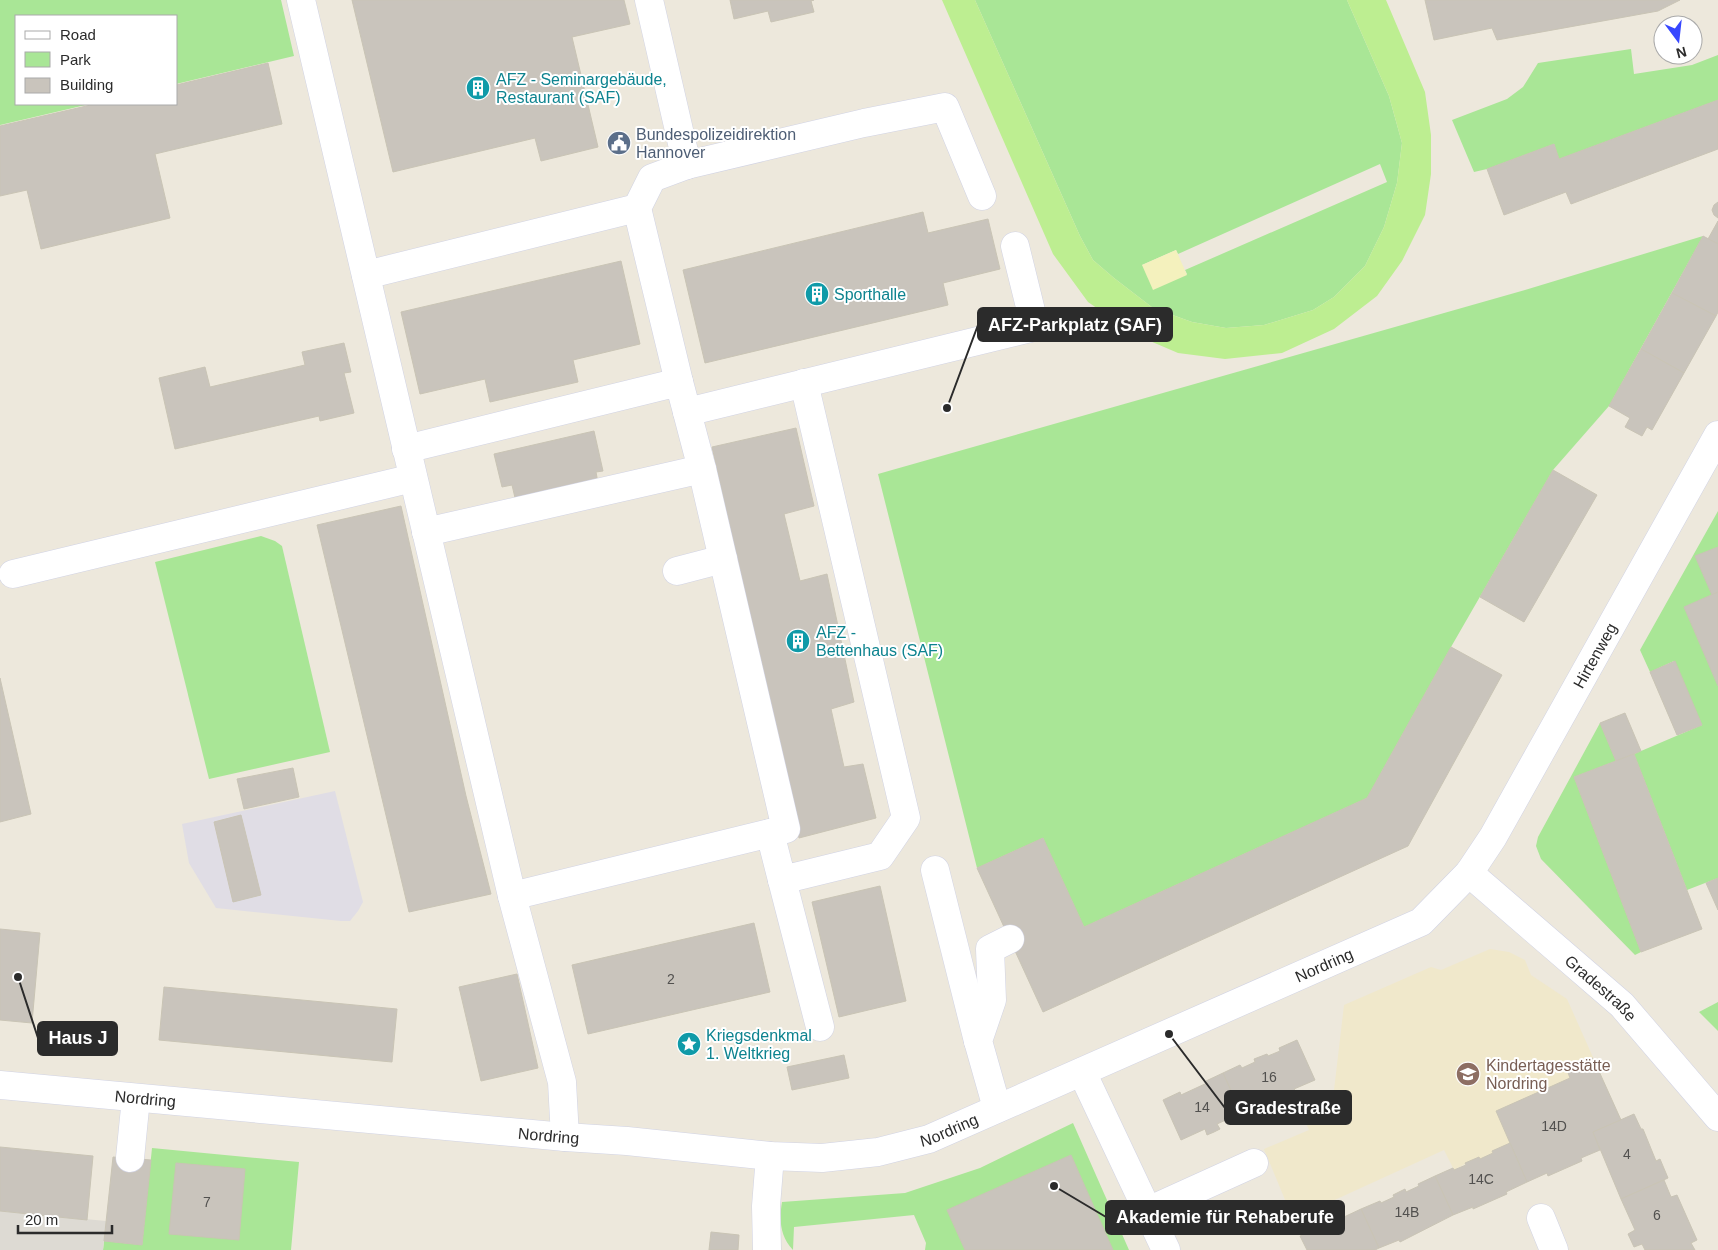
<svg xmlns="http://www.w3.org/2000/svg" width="1718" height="1250" font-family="Arial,sans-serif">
  <rect width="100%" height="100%" fill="#ede8dc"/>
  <!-- industrial -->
  <polygon fill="#e0dde5" points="335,791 363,902 358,911 350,921 341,921 216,908 189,863 182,824"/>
  <!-- education -->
  <polygon fill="#f0e8cb" points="1490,949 1509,952 1525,960 1531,975 1567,999 1621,1120 1593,1132 1583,1110 1492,1151 1493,1153 1480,1159 1478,1157 1454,1170 1444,1150 1293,1219 1264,1149 1309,1130 1298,1105 1334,1090 1344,1005 1431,967 1441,970"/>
  <!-- green -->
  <g fill="#a9e696" fill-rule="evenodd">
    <polygon points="0,0 281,0 294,56 176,84 176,16 16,16 16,104 90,104 0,125"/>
    <path d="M975 0H1347L1389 96 1402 143 1397 183 1384 227 1365 266 1334 297 1313 310 1264 325 1226 328 1192 322 1153 308 1114 278 1093 260 1080 236ZM1380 164 1387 182 1185 270 1187 274 1142 265 1176 250 1178 254Z"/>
    <polygon points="1631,49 1634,74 1692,65 1718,55 1718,100 1559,159 1554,144 1487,169 1474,172 1452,120 1507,99 1523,87 1538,63"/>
    <polygon points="1703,236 1609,406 1553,470 1451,647 1367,798 1084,927 1043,838 977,868 878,474 1525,290"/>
    <polygon points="1718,511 1718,878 1687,890 1634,754 1702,725 1674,661 1650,672 1640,650"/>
    <polygon points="261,536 275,541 282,546 330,752 209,779 155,562"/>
    <polygon points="1600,723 1616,761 1574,777 1641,952 1635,955 1541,859 1536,846 1538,837"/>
    <polygon points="1718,1002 1718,1031 1699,1012"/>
    <path d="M1073 1123 1129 1250H925L926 1243 914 1215 794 1227 793 1250C780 1236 779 1220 782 1202L905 1193 980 1168Z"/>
    <polygon points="152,1148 299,1162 291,1250 103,1250 104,1241 142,1245"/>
  </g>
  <!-- sand -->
  <polygon fill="#f4f1bd" points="1176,250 1187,275 1153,290 1142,265"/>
  <!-- pitch -->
  <polygon fill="#bdee91" points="942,0 975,0 1080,236 1093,260 1114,278 1153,308 1192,322 1226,328 1264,325 1313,310 1334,297 1365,266 1384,227 1397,183 1402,143 1389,96 1347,0 1386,0 1425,92 1431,135 1431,174 1425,215 1402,261 1377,296 1334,329 1282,353 1225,359 1178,353 1136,335 1088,302 1053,254"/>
  <!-- plaza -->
  <polygon fill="#dddad3" points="0,1211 106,1221 103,1250 0,1250"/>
  <!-- building -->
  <g fill="#c9c4bc" stroke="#c9c4b5">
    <polygon points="352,0 624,0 630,24 572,37 598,147 541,161 535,138 393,172"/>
    <polygon points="730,0 814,0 811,1 814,12 771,22 768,11 734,19"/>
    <polygon points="1425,0 1680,0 1658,11 1497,40 1492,28 1434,40"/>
    <polygon points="268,63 282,124 155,154 170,218 41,249 27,190 0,196 0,126 95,104 176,104 176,85"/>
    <polygon points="1718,100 1718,149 1571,204 1566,192 1504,215 1487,169 1554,144 1559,159"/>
    <polygon points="1718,202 1718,218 1714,215 1712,210 1714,205"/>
    <polygon points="923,212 928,233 988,219 1000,269 943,283 948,305 705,363 683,270"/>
    <polygon points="1718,221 1718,244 1708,239"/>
    <polygon points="1703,236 1718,244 1718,312 1716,316 1672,293"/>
    <polygon points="621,261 640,344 573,360 578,382 490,402 485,379 420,394 401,312"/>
    <polygon points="1672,293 1716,316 1684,373 1641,349"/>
    <polygon points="344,343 351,372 344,373 354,413 320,421 319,416 175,449 159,378 205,367 210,387 305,365 302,352"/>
    <polygon points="1641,349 1684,373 1652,430 1647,427 1642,436 1625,427 1630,418 1609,406"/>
    <polygon points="796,428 814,506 784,514 800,581 827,574 854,702 831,709 844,767 863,764 876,818 799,838 712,447"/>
    <polygon points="594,431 603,471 596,472 598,483 516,502 512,485 502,487 494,454"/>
    <polygon points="1553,470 1597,495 1524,622 1480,597"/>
    <polygon points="401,506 466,796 491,894 409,912 317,525"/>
    <polygon points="1718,547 1718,592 1712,595 1695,556"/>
    <polygon points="1718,592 1718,686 1684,607"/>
    <polygon points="1451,647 1502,675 1408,846 1043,1012 977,868 1043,838 1084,927 1367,798"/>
    <polygon points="1675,661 1702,725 1677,735 1650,672"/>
    <polygon points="0,678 31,814 0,822"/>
    <polygon points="1625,713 1641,751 1616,761 1600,723"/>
    <polygon points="1634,754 1702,929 1641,952 1574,777"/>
    <polygon points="293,768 299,797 244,809 237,779"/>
    <polygon points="241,815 261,895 233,902 214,822"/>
    <polygon points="1718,878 1718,910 1706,883"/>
    <polygon points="880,886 906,1001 839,1017 812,902"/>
    <polygon points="754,923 770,992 588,1034 572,965"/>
    <polygon points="0,929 40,933 32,1023 0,1020"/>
    <polygon points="517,974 538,1068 481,1081 459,987"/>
    <polygon points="164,987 397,1009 392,1062 159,1040"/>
    <polygon points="1297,1040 1315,1080 1294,1089 1296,1091 1281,1098 1262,1107 1261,1104 1241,1113 1223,1073 1240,1065 1242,1068 1255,1062 1254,1059 1267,1054 1268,1056 1280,1051 1279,1048"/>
    <polygon points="844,1055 849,1078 792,1090 787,1067"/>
    <polygon points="1593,1058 1621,1120 1593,1132 1600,1150 1581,1158 1582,1161 1548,1176 1547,1173 1527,1182 1496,1111 1570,1078 1567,1070"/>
    <polygon points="1223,1073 1241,1113 1217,1124 1220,1129 1214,1132 1207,1135 1205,1129 1181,1140 1163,1100 1180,1092 1181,1095 1207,1083 1206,1081"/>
    <polygon points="1634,1114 1641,1129 1643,1129 1656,1161 1660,1159 1668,1178 1621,1199 1593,1132"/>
    <polygon points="1510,1143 1527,1182 1506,1192 1507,1194 1473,1209 1473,1207 1453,1215 1435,1176 1453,1168 1454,1170 1466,1165 1465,1163 1479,1157 1480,1159 1493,1153 1492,1151"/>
    <polygon points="0,1147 93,1156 87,1220 0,1211"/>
    <polygon points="1071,1155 1113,1250 965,1250 947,1210"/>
    <polygon points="113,1157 151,1160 142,1245 104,1241"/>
    <polygon points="176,1163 245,1169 239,1240 169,1234"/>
    <polygon points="1435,1176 1453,1215 1400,1242 1399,1240 1379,1248 1361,1209 1380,1201 1381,1203 1394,1197 1393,1195 1405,1189 1406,1192 1419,1186 1418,1184"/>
    <polygon points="1664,1180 1671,1197 1677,1195 1697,1240 1691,1243 1695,1250 1645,1250 1642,1244 1634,1247 1628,1234 1635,1230 1621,1199"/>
    <polygon points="1361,1209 1379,1248 1375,1250 1307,1250 1300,1236 1345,1219 1344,1217"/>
    <polygon points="711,1232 739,1235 738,1250 709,1250"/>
  </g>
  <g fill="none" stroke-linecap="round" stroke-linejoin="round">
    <!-- minor casing -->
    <g stroke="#d1d3e4" stroke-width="29">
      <g id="minor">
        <polyline points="301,0 512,896 562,1082 565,1137"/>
        <polyline points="649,0 687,165"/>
        <polyline points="366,275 637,208"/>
        <polyline points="679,382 637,208 652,178 687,165 864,123 945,107 982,196"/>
        <polyline points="687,412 702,469 786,829 770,833"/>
        <polyline points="406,449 679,382 687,412 1035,327 1015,246"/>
        <polyline points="426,532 702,469"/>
        <polyline points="677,571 723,559"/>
        <polyline points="13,574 413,478"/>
        <polyline points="935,870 978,1041"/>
        <path id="s1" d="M1469 873 1622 1005 1718 1117"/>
        <polyline points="782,880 820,1027"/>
        <polyline points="512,896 770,833 782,880 880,856 906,818 804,383"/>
        <polyline points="1082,1072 1166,1250"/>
        <path id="s2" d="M0 1085 565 1137 627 1141 770 1156 822 1158 878 1152 929 1139 1421 922 1469 873 1493 837 1718 435"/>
        <polyline points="997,1108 978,1041 992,1000 990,949 1010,939"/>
        <polyline points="130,1158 136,1098"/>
        <polyline points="1148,1211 1254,1163"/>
        <polyline points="1541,1218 1554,1250"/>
        <polyline points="767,1250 766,1206 770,1156"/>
      </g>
    </g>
    <!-- minor -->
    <use href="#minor" stroke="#fff" stroke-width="28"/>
  </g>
  <!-- icons -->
  <defs>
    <g id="building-disc" transform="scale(1.25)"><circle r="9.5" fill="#0f9aa8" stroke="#fff"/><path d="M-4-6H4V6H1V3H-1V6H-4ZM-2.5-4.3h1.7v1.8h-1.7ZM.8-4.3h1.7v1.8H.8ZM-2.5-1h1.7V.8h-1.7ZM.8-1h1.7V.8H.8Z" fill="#fff"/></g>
    <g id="civic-disc" transform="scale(1.25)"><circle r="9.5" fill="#5c6f8a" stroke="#fff"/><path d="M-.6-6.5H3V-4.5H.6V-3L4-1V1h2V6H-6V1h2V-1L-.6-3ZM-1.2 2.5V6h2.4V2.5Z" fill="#fff"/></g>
    <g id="sight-disc" transform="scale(1.25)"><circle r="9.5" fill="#0f9aa8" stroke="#fff"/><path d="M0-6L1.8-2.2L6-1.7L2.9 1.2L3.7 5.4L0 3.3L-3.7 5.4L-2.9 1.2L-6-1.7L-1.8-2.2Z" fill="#fff"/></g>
    <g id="school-disc" transform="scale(1.25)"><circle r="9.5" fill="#8d6e63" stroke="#fff"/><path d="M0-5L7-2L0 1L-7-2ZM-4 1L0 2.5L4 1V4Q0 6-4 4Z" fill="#fff"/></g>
  </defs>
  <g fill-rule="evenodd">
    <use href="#building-disc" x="478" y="88"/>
    <use href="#civic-disc" x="619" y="143"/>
    <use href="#building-disc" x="817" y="294"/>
    <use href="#building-disc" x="798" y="641"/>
    <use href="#sight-disc" x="689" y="1044"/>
    <use href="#school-disc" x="1468" y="1074"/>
  </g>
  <g text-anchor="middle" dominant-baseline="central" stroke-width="4" stroke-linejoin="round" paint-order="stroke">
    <!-- number labels -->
    <g font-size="14" fill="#52514f">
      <text x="671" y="979">2</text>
      <text x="1269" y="1077">16</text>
      <text x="1202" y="1107">14</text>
      <text x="1554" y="1126">14D</text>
      <text x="1627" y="1154">4</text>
      <text x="1481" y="1179">14C</text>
      <text x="207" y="1202">7</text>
      <text x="1407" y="1212">14B</text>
      <text x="1657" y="1215">6</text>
    </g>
    <!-- culture labels -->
    <g font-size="16" fill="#0d838f" stroke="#fff" text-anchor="start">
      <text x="496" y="79">AFZ - Seminargebäude,<tspan x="496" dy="18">Restaurant (SAF)</tspan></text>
      <text x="834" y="294">Sporthalle</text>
      <text x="816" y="632">AFZ -<tspan x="816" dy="18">Bettenhaus (SAF)</tspan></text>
      <text x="706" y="1035">Kriegsdenkmal<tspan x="706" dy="18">1. Weltkrieg</tspan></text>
    </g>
    <!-- service labels -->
    <g font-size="16" fill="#4e5e75" stroke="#fff" text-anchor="start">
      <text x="636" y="134">Bundespolizeidirektion<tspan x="636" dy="18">Hannover</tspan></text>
    </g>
    <!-- street labels -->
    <g font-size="16" fill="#2b2b2b" stroke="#fff">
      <text stroke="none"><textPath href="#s2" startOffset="1792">Hirtenweg</textPath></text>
      <text stroke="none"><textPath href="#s2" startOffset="1366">Nordring</textPath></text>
      <text stroke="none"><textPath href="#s1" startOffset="175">Gradestraße</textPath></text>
      <text stroke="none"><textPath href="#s2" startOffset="146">Nordring</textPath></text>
      <text stroke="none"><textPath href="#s2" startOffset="956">Nordring</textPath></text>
      <text stroke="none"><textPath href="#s2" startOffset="551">Nordring</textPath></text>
    </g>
    <!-- education labels -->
    <g font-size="16" fill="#785e54" stroke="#fff" text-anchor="start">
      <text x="1486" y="1065">Kindertagesstätte<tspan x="1486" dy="18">Nordring</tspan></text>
    </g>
  </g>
  <!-- callouts -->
  <path fill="none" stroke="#2b2b2b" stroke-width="2" d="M947 408L978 325M18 977L38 1038M1169 1034L1225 1108M1054 1186L1106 1217"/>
  <g fill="#2b2b2b" stroke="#fff" stroke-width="2">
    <circle cx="947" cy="408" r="5"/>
    <circle cx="18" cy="977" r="5"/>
    <circle cx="1169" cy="1034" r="5"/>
    <circle cx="1054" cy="1186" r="5"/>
  </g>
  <g fill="#2b2b2b" stroke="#2b2b2b" stroke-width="2">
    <rect x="978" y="308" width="194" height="33" rx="5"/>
    <rect x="38" y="1022" width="79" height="33" rx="5"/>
    <rect x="1225" y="1091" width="126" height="33" rx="5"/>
    <rect x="1106" y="1201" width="238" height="33" rx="5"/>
  </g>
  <g font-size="18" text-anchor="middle" font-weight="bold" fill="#fff">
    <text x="1075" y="331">AFZ-Parkplatz (SAF)</text>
    <text x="78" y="1044">Haus J</text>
    <text x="1288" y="1114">Gradestraße</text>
    <text x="1225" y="1223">Akademie für Rehaberufe</text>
  </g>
  <!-- legend -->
  <rect x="15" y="15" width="162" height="90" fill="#ffffff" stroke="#aaaaaa"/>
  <rect x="25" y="31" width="25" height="8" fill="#ffffff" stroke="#aaaaaa"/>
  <text x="60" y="40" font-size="15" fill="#2b2b2b">Road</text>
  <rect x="25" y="52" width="25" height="15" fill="#a9e696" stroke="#aaaaaa"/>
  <text x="60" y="65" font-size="15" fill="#2b2b2b">Park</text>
  <rect x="25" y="78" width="25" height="15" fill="#c9c4bc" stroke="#aaaaaa"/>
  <text x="60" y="90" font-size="15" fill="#2b2b2b">Building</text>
  <!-- north arrow -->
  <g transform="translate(1678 40) rotate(165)"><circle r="24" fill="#ffffff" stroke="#aaaaaa"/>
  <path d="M0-4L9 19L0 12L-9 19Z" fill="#3747ff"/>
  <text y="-8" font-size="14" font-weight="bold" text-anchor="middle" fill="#2b2b2b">N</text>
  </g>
  <!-- scale -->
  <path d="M18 1225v8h94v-8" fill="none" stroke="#2b2b2b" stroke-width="2.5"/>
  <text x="25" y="1225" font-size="15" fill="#2b2b2b" stroke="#ffffff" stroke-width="4" paint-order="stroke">20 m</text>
</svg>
